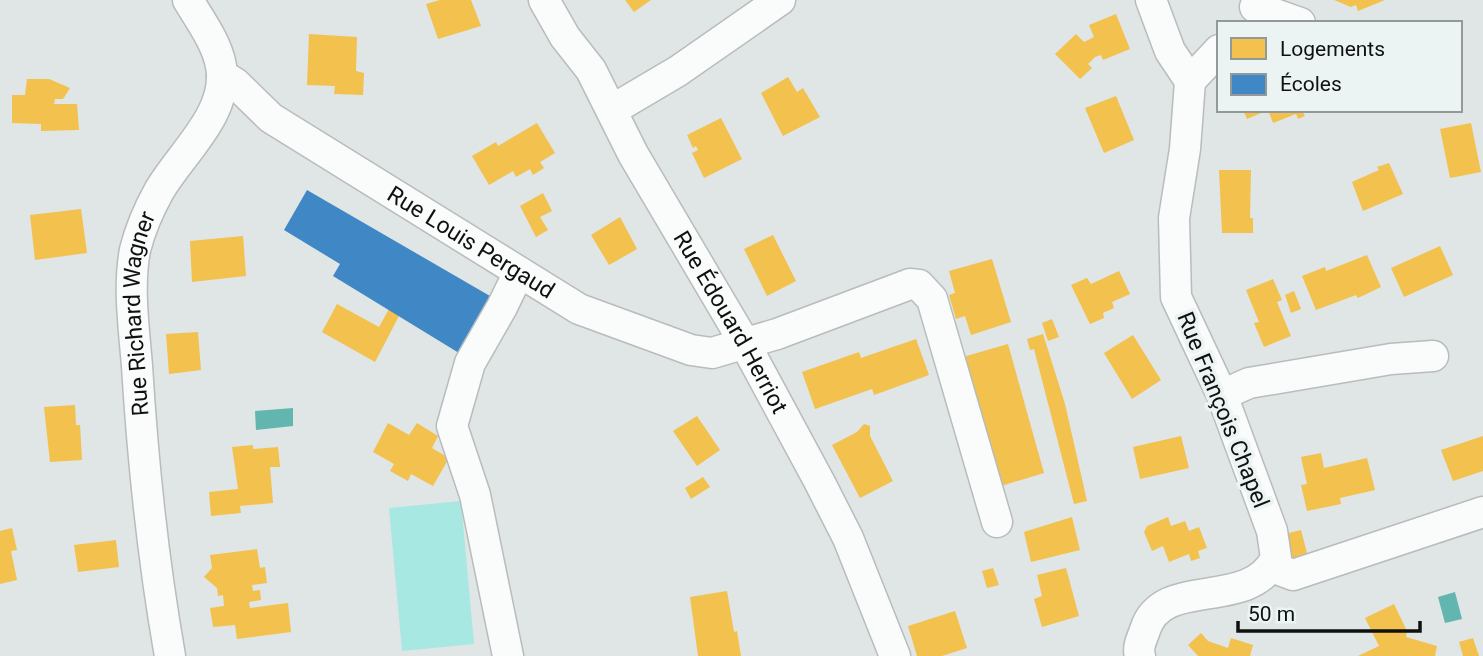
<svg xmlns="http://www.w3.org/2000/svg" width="1483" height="656" font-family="Roboto,sans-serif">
  <rect width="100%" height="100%" fill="#e0e5e5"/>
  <!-- green -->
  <polygon fill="#a7e8e2" points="461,501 474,644 402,651 389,508"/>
  <!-- water -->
  <g fill="#63b5af">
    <polygon points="293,408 293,426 256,430 255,411"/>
    <polygon points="1455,592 1462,619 1445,623 1438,597"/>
  </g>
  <!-- homes -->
  <g fill="#f2c14e">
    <polygon points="440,0 471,0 481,26 438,39 426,4"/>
    <polygon points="625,0 651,0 634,12"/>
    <polygon points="1334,0 1385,0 1358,11 1356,5 1351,7"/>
    <polygon points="1116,14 1130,49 1103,60 1101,55 1095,57 1088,64 1092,68 1080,79 1055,54 1076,34 1084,42 1094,37 1089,25"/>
    <polygon points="309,34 357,37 356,71 364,73 363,95 334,94 335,86 307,85"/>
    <polygon points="788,77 797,92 803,88 820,117 783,136 761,93"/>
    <polygon points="27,79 49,79 70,88 63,99 55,99 54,104 77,104 79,130 41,131 41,124 12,123 12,95 25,95"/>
    <polygon points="1116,96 1134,140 1104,153 1085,108"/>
    <polygon points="1243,110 1268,110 1247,119"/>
    <polygon points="1268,110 1302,110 1305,116 1298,119 1296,114 1273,123"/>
    <polygon points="721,118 742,159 704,178 692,153 698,150 696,146 693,148 687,135"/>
    <polygon points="537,123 555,153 540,162 544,168 533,175 530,169 516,177 513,171 489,185 472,156 496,142 498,146"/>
    <polygon points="1471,123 1481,172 1450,178 1440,129"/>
    <polygon points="1389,163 1403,194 1363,211 1352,182 1379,170 1377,167"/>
    <polygon points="1219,170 1251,170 1250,218 1253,218 1253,233 1222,233"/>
    <polygon points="543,193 552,211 540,217 548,230 536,237 520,206"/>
    <polygon points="81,209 87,253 35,260 30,215"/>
    <polygon points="620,217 637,249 609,265 591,235"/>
    <polygon points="773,235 796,281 767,296 744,249"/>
    <polygon points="243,236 246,276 192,282 190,241"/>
    <polygon points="1440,246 1453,275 1404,297 1391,268"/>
    <polygon points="1367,255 1381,287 1358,298 1356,295 1316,310 1302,276 1325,267 1326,271"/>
    <polygon points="992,259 1011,322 971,335 965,316 956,319 949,295 955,293 949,271"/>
    <polygon points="1119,271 1130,294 1112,302 1114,308 1103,313 1104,318 1090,324 1071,285 1087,278 1091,284"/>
    <polygon points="1273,279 1282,300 1277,302 1291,336 1264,347 1254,323 1259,322 1246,290"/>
    <polygon points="1294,291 1301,309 1291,313 1285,295"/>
    <polygon points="337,304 379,327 389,309 399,316 375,362 322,332"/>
    <polygon points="1052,319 1059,337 1048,341 1042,323"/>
    <polygon points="198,332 201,370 169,374 166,334"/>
    <polygon points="1043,334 1065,404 1087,501 1074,504 1034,349 1030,350 1027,339"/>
    <polygon points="1133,335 1161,380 1132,399 1104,353"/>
    <polygon points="916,339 929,375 874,395 872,389 815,409 802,372 859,352 861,358"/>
    <polygon points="1008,344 1044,473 1001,486 963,357"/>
    <polygon points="75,405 76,425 80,425 82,460 50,462 44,407"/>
    <polygon points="697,416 720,450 697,466 673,431"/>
    <polygon points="388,423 409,435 417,423 438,436 432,448 449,458 433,486 411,474 408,481 390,471 394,464 373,452"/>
    <polygon points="864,424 870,426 870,436 893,481 860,498 832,445 857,432"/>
    <polygon points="1181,436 1189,468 1140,479 1133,447"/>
    <polygon points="1483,436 1483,471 1453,481 1441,450"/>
    <polygon points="253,445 253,449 278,447 280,467 270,467 273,503 240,506 241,513 211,516 209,492 238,489 232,447"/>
    <polygon points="1321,453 1324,468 1367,458 1375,490 1340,498 1341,504 1307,511 1301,485 1307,484 1301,457"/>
    <polygon points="703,477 710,487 691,499 685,488"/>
    <polygon points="1072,517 1080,550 1031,562 1024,532"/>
    <polygon points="1168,517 1171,526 1185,521 1189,531 1199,527 1207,548 1198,551 1200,558 1191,561 1189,554 1169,562 1163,546 1152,551 1144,532 1147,526"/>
    <polygon points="12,528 17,550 11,551 17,580 0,584 0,531"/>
    <polygon points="1301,530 1308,557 1298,559 1283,554 1281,535"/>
    <polygon points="116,540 119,567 78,572 74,545"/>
    <polygon points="257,549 260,568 265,567 267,583 252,585 253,591 260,590 261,600 249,602 250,608 288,603 291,632 237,639 235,625 213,627 210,608 224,606 223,595 218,596 217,588 204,577 212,568 210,555"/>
    <polygon points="993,568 999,585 987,588 982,571"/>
    <polygon points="1066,568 1079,616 1042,627 1034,599 1042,596 1037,575"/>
    <polygon points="727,591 734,632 737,631 741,656 698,656 690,597"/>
    <polygon points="1394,604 1407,631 1406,637 1437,646 1435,656 1358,656 1379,646 1365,618"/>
    <polygon points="955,611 967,648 942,656 917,656 908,626"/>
    <polygon points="1201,633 1208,641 1228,648 1231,638 1253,645 1250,656 1198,656 1188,645"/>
    <polygon points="1473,638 1479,656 1463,656 1459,642"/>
  </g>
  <!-- schools -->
  <polygon fill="#3f88c5" points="307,190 490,296 491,298 459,353 333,276 340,264 284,230"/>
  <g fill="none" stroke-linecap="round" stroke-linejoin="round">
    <!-- minor casing -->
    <g stroke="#b8bcbc" stroke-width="33">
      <g id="minor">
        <path id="s1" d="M544 0 565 37 591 70 633 154 744 342 819 481 848 538 895 656"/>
        <polyline points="1255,7 1300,23"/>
        <path id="s2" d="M222 75 235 83 271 118 579 309 691 350 712 353 777 334 910 284 919 285 932 299 997 522"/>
        <polyline points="1190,81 1219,50"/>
        <polyline points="612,110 678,71 780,0"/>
        <polyline points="1222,395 1249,383 1391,359 1433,356"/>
        <polyline points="1272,567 1293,575 1483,512"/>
        <path id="s3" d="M170 656C153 560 143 464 137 366 134 329 128 286 135 250 140 230 149 209 159 191 180 154 230 113 221 66 217 43 200 20 188 0"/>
        <polyline points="508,656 475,495 452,426 470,363 502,307 519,272"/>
        <path d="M1140 656C1137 647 1142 639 1145 630 1162 574 1249 613 1276 558L1272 531 1222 395 1176 297 1174 218 1185 149 1190 81 1170 51 1151 0"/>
      </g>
    </g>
    <!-- minor -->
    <use href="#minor" stroke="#fafbfb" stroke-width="30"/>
  </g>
  <g text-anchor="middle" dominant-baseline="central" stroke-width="7" stroke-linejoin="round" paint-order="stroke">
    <!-- street labels -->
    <g font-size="23" fill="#0f1111" stroke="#ebf4f3">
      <text stroke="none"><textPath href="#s2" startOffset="301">Rue Louis Pergaud</textPath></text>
      <text stroke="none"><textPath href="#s3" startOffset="345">Rue Richard Wagner</textPath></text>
      <text stroke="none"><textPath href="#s1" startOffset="373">Rue Édouard Herriot</textPath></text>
      <text transform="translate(1223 410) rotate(68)">Rue François Chapel</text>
    </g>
  </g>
  <!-- legend -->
  <rect x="1217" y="21" width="245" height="91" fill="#ebf4f3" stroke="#939999" stroke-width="2"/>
  <rect x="1231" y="38" width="35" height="21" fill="#f2c14e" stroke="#939999" stroke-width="2"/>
  <text x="1280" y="56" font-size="21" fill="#0f1111">Logements</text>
  <rect x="1231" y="74" width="35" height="21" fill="#3f88c5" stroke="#939999" stroke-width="2"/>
  <text x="1280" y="91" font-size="21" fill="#0f1111">Écoles</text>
  <!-- scale -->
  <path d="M1238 621v10h182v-10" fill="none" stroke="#0f1111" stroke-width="3.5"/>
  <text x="1248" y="621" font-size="21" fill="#0f1111" stroke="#ebf4f3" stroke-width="5" paint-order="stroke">50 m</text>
</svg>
